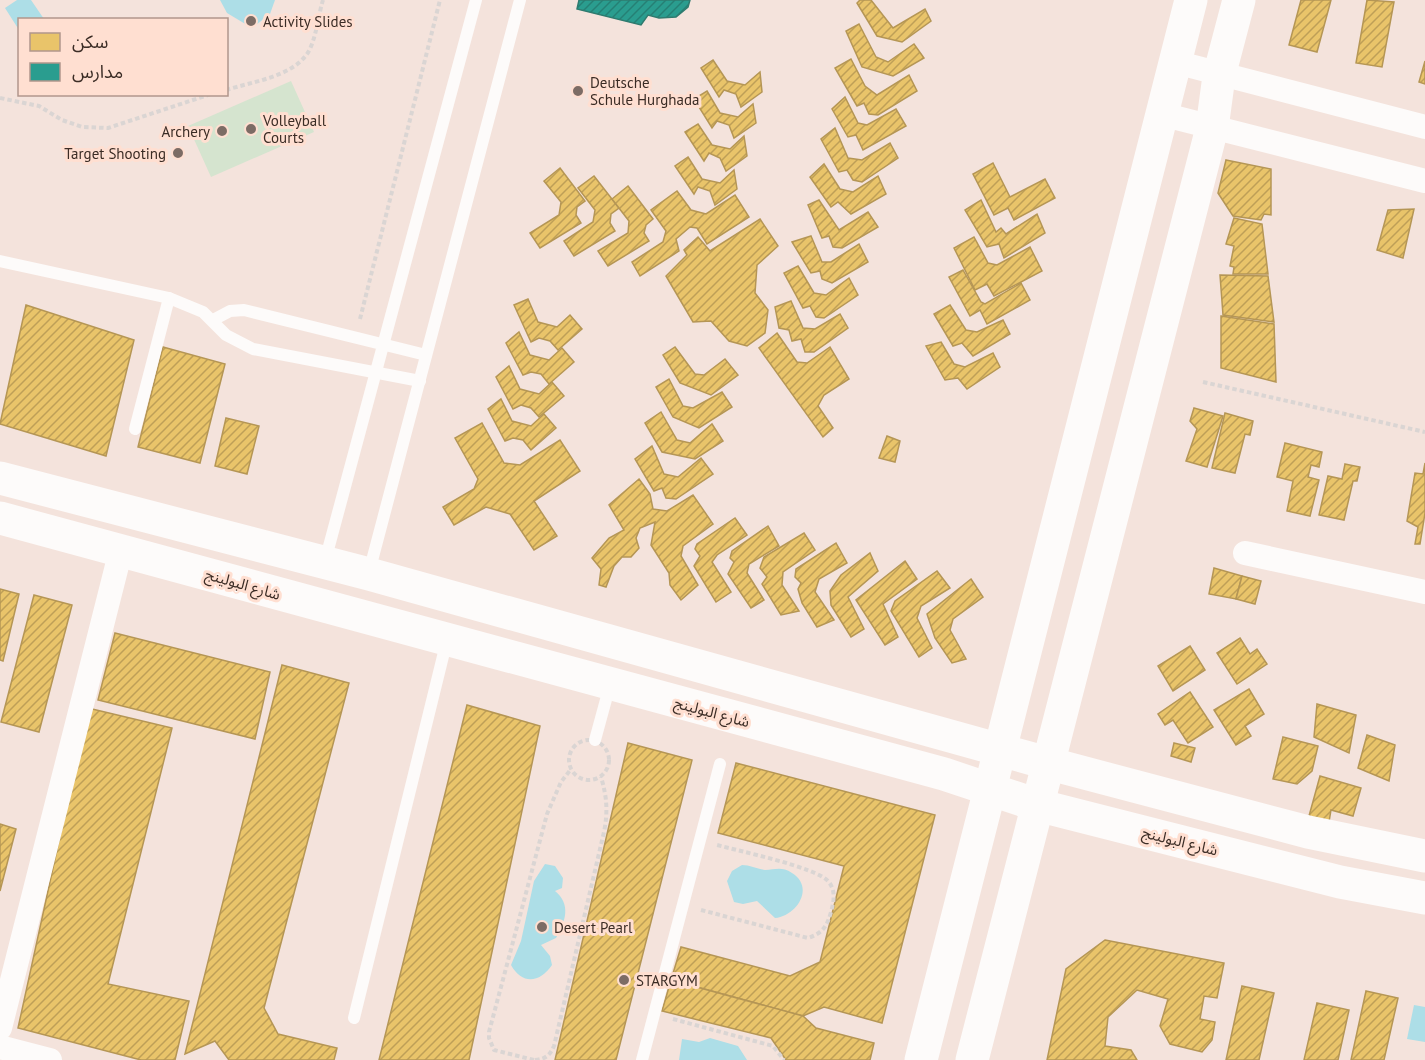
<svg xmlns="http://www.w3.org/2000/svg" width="1425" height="1060" font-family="'PT Sans','Noto Sans Arabic',sans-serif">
  <defs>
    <pattern id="homes-hatch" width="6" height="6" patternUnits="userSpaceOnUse" patternTransform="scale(1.5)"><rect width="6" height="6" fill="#e9c46a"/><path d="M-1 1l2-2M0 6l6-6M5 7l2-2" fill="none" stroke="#be9f57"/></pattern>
    <pattern id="schools-hatch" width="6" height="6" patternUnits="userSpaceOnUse" patternTransform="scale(1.5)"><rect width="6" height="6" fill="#2a9d8f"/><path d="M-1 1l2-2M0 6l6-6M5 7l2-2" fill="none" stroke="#258075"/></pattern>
  </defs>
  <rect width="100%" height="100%" fill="#f4e3dc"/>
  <!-- pitch -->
  <polygon fill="#d5e4cf" points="291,81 314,132 211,177 188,126"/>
  <!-- water -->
  <g fill="#addee7">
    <polygon points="17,0 31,0 44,19 20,20 19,30 5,8"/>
    <polygon points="220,0 275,0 270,14 252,28 227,13"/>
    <path d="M545 864 555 866 563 878 562 888 555 891C571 904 566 921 556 938L541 945 550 956 552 965C540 983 522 985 511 965L521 941 534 881Z"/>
    <path d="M742 865C750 865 757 869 765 870 775 870 781 866 792 873 815 887 797 916 775 918L757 901 743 904 734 902 727 881 732 871Z"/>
    <polygon points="1414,1005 1425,1007 1425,1042 1407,1039"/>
    <polygon points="710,1038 738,1046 747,1060 679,1060 682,1039 699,1042"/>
  </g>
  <!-- homes -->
  <g fill="url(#homes-hatch)" stroke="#b59655" stroke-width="1.5">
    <polygon points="860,0 871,0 893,28 925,9 931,21 902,42 877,36 857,3"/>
    <polygon points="1301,0 1331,0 1317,52 1289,45"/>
    <polygon points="1367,0 1394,2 1382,67 1356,63"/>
    <polygon points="859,24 876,57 888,62 914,44 924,58 893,76 862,67 846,31"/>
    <polygon points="851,59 865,86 877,95 909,75 917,91 878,115 869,114 864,103 857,106 835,68"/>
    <polygon points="713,60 727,81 745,85 760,72 762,92 741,107 736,94 724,90 719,97 701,68"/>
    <polygon points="1425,61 1425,84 1419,82"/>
    <polygon points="707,91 720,113 738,117 753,104 756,123 734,138 729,125 717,121 712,128 694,99"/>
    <polygon points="845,97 858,123 867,125 896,109 906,126 863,150 856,135 848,137 832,109"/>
    <polygon points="698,124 712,145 730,149 744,136 747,156 726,171 720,158 709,153 704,161 685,132"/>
    <polygon points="835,128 848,158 862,160 890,143 898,158 862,182 853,180 847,170 839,172 821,139"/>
    <polygon points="688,157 702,179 720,183 734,170 737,189 715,205 710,191 698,187 694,194 675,166"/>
    <polygon points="1226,160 1271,169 1271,215 1264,214 1261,220 1233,216 1218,193"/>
    <polygon points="993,163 1010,197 1045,179 1055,198 1014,220 1008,208 994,215 973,174"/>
    <polygon points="824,164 840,189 853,192 878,176 886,194 851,214 838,202 831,207 810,177"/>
    <polygon points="560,168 585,201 577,207 576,215 581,223 540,248 530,233 559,215 561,202 544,181"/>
    <polygon points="594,176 619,208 611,214 610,223 615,231 574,256 564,241 593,222 595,210 578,188"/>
    <polygon points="628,186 653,219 646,225 644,233 649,241 608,266 598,251 628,233 629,221 612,199"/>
    <polygon points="677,191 691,210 706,214 735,195 749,217 707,244 697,228 690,227 676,239 679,251 640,276 632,262 663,242 666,231 651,210"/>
    <polygon points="819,200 839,230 868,212 878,227 842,248 833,247 829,236 822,238 808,205"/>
    <polygon points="981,200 996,232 1001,228 1006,234 1037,214 1045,233 1004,258 999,244 987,247 965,210"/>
    <polygon points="1414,209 1403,258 1377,250 1388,210"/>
    <polygon points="1234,218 1262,224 1268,274 1233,274 1234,267 1230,266 1234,246 1226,244"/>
    <polygon points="760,219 778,246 757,265 755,293 768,310 765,333 747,346 729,341 711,321 693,322 666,276 687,255 684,250 698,237 710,251"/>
    <polygon points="811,236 822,262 831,262 859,244 868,262 832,283 822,279 820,271 811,273 792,242"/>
    <polygon points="974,237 988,263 997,265 1030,247 1042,271 994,296 987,284 975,290 954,248"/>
    <polygon points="798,266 814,293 826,295 849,278 858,295 824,318 816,317 810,306 803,308 784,273"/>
    <polygon points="963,270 981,302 985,304 1021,283 1030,300 987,324 980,310 970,316 949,277"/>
    <polygon points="1220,275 1268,276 1274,322 1223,315"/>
    <polygon points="528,299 538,322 557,327 570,315 582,329 558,350 550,341 539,338 531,342 514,305"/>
    <polygon points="791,301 803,328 815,329 840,314 848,328 814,352 805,352 801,339 792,341 789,330 779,328 775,307"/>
    <polygon points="26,305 134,340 106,456 0,424"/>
    <polygon points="950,305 966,330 977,332 1003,320 1010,334 973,356 962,343 953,346 934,314"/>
    <polygon points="1221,316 1274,324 1276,382 1221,368"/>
    <polygon points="519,332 530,355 549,360 562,348 574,362 549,384 541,374 531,372 523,375 506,343"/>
    <polygon points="777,333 797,362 807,363 830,347 849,379 824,395 818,406 833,428 823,437 759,348"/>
    <polygon points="941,342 954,364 965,367 993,353 1000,367 967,389 958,378 945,380 926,346"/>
    <polygon points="163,347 225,364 200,463 138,447"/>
    <polygon points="675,347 695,374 704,375 725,359 738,375 711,395 680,383 663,355"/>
    <polygon points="509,366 520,389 539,394 552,382 564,396 539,417 531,408 521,405 513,409 496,377"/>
    <polygon points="669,379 683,406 693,408 722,392 732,407 699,428 673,417 656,387"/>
    <polygon points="501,399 512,421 531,426 544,414 556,428 531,450 523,440 513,438 505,441 488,409"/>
    <polygon points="1194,408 1223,416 1207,467 1186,461 1197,429 1190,421"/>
    <polygon points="661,412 677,440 690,443 712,424 723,441 695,459 662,452 645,423"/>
    <polygon points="1225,413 1253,421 1250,435 1245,434 1235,473 1212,468"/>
    <polygon points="226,418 259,426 247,474 215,466"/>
    <polygon points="482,423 504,463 520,465 560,440 580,471 534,501 557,536 534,550 510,514 486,507 454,525 443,507 474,489 478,479 455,438"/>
    <polygon points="887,436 900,441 895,462 879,458"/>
    <polygon points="1285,443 1322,452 1319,467 1311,465 1308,477 1319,480 1310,516 1287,511 1293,481 1277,477"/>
    <polygon points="652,446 664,474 678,477 701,458 713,474 676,499 666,498 662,488 654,491 635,459"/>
    <polygon points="1425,463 1425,513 1420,544 1415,544 1418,527 1407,521 1415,473 1423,474"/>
    <polygon points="1345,464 1360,467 1357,481 1353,481 1344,520 1319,515 1328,476 1342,479"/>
    <polygon points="639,479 650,494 653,509 667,511 693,495 713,524 683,546 681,556 698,585 681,600 670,585 669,573 651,545 655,522 640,528 636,538 639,548 631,557 622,557 614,566 606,587 599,585 601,569 592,558 609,538 624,530 609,505"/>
    <polygon points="735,518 747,535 717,555 712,562 731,592 716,602 694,566 700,556 695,549 697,544"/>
    <polygon points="768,526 779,546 749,564 747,573 764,600 751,608 728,574 734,562 730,558 732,551"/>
    <polygon points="804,533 815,550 783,572 782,585 799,611 781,615 762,584 767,577 760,568 764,557"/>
    <polygon points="836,543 847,563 819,579 815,592 834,620 817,627 802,603 798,589 801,583 795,577 796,569"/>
    <polygon points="870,553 878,571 848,597 864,629 851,637 831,605 830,591 841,575"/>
    <polygon points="905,561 917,579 883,604 898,637 885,645 856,600"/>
    <polygon points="1214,568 1242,576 1236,599 1209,594"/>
    <polygon points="937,571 950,588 921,606 917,618 932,648 919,657 891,611 895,601"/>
    <polygon points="1242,576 1261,581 1255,604 1236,599"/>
    <polygon points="971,579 983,597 953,619 950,630 966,659 952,663 935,638 927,614"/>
    <polygon points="0,589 19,594 3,661 0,660"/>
    <polygon points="34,595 72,605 39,732 1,722"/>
    <polygon points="115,633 270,672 255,739 98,700"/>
    <polygon points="1240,638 1250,654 1257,649 1267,664 1237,684 1217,653"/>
    <polygon points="1190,646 1205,670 1173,691 1158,666"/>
    <polygon points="282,665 349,683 264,1008 278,1034 337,1048 334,1060 229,1060 215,1041 185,1054"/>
    <polygon points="1249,689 1264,714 1245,726 1251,736 1236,745 1214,710"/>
    <polygon points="1190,692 1213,727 1188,743 1173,720 1165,725 1158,714"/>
    <polygon points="1317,704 1356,715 1349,753 1314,737"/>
    <polygon points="467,705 540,726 469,1060 379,1060"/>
    <polygon points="88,708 172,728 108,984 189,1001 175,1060 141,1060 18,1028"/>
    <polygon points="1367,735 1395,745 1389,781 1358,768"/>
    <polygon points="1283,737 1318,746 1312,771 1297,784 1273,779"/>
    <polygon points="628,743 692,760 616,1060 555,1060"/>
    <polygon points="1174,743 1195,748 1191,762 1171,756"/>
    <polygon points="736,763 935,815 882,1023 824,1007 803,1016 671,980 681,947 790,976 820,962 844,866 718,833"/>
    <polygon points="1320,776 1361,788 1353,816 1331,810 1329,822 1309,816"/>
    <polygon points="0,824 16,829 0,891"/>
    <polygon points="1105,940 1224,963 1217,998 1204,996 1200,1019 1215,1022 1212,1040 1202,1052 1170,1044 1160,1026 1168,999 1137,990 1108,1017 1105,1046 1131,1050 1137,1060 1047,1060 1066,969"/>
    <polygon points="671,980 803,1016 816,1028 874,1043 870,1060 786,1060 771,1038 662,1011"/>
    <polygon points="1242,986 1274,993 1259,1060 1226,1060"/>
    <polygon points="1366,991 1398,998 1384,1060 1351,1060"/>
    <polygon points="1317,1003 1349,1010 1338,1060 1304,1060"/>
  </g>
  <!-- schools -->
  <polygon fill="url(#schools-hatch)" stroke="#2f7b6f" stroke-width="1.5" points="579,0 690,0 688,7 676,17 659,18 648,15 641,25 577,9"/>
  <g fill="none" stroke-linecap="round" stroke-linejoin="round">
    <!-- path -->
    <g stroke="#dad5d3" stroke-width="4" stroke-dasharray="4.5 3" stroke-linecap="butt">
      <path d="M226 90C251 82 291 77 307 54 316 41 318 16 323 0"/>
      <polyline points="0,98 39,106 62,120 82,127 108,128 211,94"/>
      <polyline points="360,319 440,0"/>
      <polyline points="1203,382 1425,432"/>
      <circle cx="589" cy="760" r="20"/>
      <path d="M701 910 808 938C823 933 827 926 831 912 834 901 836 890 828 881 815 867 739 851 717 845"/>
      <polyline points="673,1019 773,1046 784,1060"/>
      <polyline points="534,1060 494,1050 489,1038 489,1032 547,814 561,782 571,769"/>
      <path d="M535 1060C546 1059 550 1055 554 1046L604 832C608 812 607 797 601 777"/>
    </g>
    <!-- lane -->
    <g stroke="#fdfbfa" stroke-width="12">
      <polyline points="0,261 169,298 203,312 226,335 253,349 420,381"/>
      <polyline points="213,320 230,311 244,310 426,355"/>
      <polyline points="135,429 169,298"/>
      <polyline points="325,561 476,0"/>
      <polyline points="369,572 520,0"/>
      <polyline points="595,740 610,685"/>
      <polyline points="354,1018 447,640"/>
      <polyline points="642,1060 720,764"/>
    </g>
    <!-- street -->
    <g stroke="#fdfbfa" stroke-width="24">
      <polyline points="1175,62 1425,127"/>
      <polyline points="1161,114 1425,181"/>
      <polyline points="1245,553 1425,592"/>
      <polyline points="0,1028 121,550"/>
      <polyline points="0,1047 50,1060"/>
    </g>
    <!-- secondary -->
    <g stroke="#fdfbfa" stroke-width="33">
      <polyline points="0,478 369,574 1047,763 1308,832 1425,856"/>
      <polyline points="0,518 944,774 1037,805 1340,882 1425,898"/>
      <polyline points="921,1060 1191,0"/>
      <polyline points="972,1060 1212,128 1219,76 1239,0"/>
    </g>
  </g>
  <!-- markers -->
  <g fill="#7c6c65" stroke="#ffdfd1" stroke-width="2">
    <circle cx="251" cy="21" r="6"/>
    <circle cx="578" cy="91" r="6"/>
    <circle cx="251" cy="129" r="6"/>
    <circle cx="222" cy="131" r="6"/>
    <circle cx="178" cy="153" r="6"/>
    <circle cx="542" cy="927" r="6"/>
    <circle cx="624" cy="980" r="6"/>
  </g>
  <g text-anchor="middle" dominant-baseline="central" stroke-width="6" stroke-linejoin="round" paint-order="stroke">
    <!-- poi labels -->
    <g font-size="15" fill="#3b2c25" stroke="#ffdfd1" text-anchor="start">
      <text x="263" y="21">Activity Slides</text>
      <text x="590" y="82">Deutsche<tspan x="590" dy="17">Schule Hurghada</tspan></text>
      <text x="263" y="120">Volleyball<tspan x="263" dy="17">Courts</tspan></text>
      <text x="210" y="131" text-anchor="end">Archery</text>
      <text x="166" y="153" text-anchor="end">Target Shooting</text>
      <text x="554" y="927">Desert Pearl</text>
      <text x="636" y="980">STARGYM</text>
    </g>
    <!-- street labels -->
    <g font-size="15" fill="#3b2c25" stroke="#ffdfd1">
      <text transform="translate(243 584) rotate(16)">شارع البولينج</text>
      <text transform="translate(712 712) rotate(15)">شارع البولينج</text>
      <text transform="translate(1180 841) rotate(14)">شارع البولينج</text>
    </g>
  </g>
  <!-- legend -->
  <rect x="18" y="18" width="210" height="78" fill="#ffdfd1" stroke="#b1978c" stroke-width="1.5"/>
  <rect x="30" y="33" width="30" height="18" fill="#e9c46a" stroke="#b1978c" stroke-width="1.5"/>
  <text x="72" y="48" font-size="18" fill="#3b2c25">سكن</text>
  <rect x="30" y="63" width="30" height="18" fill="#2a9d8f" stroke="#b1978c" stroke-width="1.5"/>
  <text x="72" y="78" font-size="18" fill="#3b2c25">مدارس</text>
</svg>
